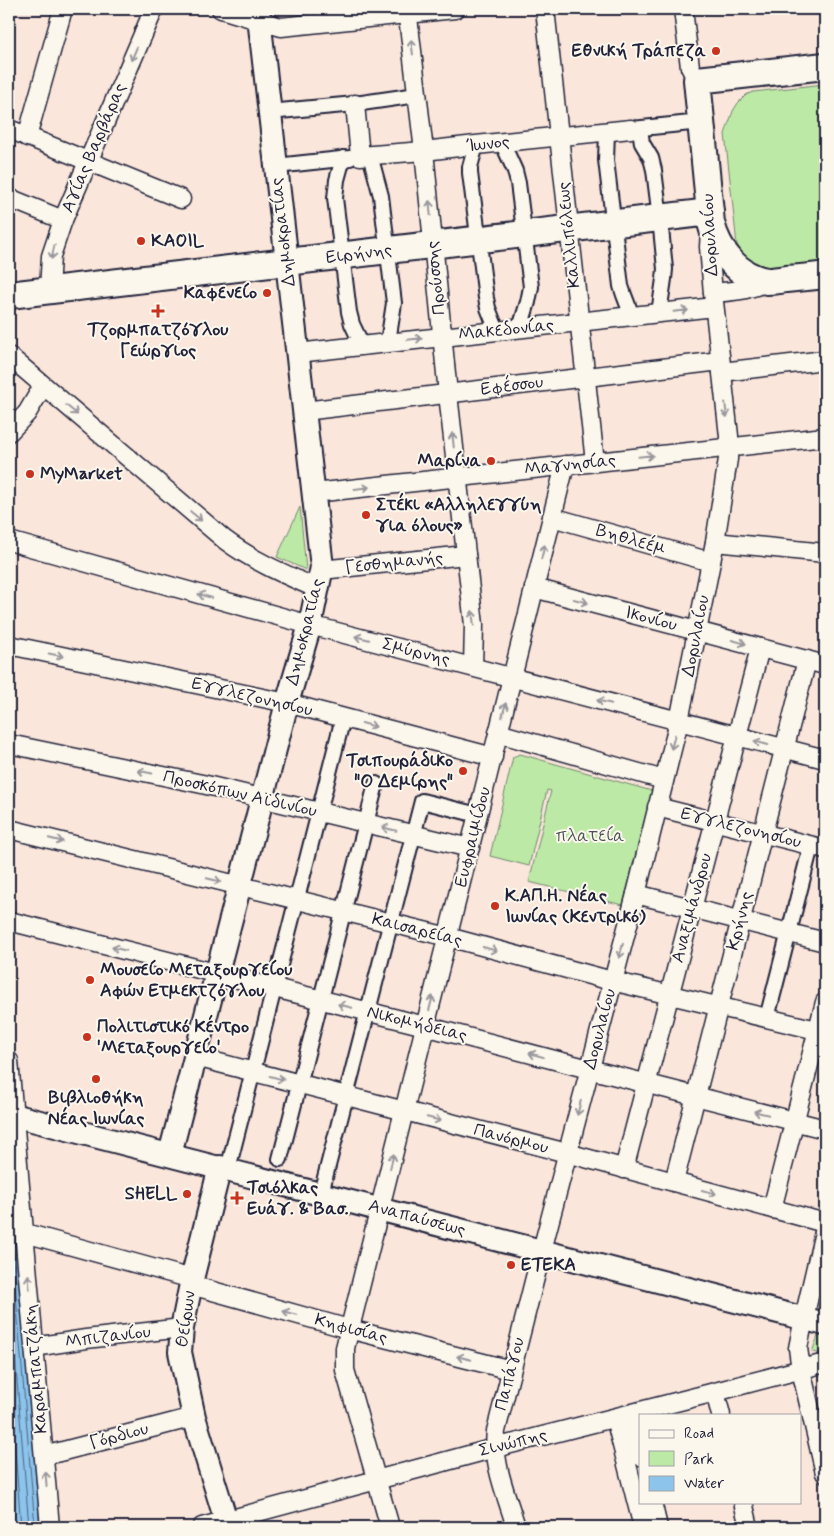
<svg xmlns="http://www.w3.org/2000/svg" width="834" height="1536" font-family="Mynerve,sans-serif">
  <rect width="100%" height="100%" fill="#fae6db"/>
  <filter id="ink" filterUnits="userSpaceOnUse"><feTurbulence type="fractalNoise" baseFrequency=".02" numOctaves="2"/><feDisplacementMap in="SourceGraphic" scale="10" xChannelSelector="R" yChannelSelector="G"/><feConvolveMatrix kernelMatrix="1 2 1 2 8 2 1 2 1" color-interpolation-filters="sRGB"/></filter>
  <g filter="url(#ink)">
    <!-- green -->
    <g fill="#bde9a6" stroke="#708670">
      <polygon points="825,84 825,263 768,269 749,260 742,253 737,245 725,134 733,111 738,103 746,95 753,92"/>
      <polygon points="300,507 306,570 277,557"/>
      <polygon points="520,754 652,791 623,905 529,882 551,791 547,790 529,866 490,856 513,757"/>
      <polygon points="818,1336 825,1337 825,1352 819,1353 812,1352"/>
    </g>
    <!-- water -->
    <polygon fill="#8cc4eb" stroke="#6283a5" points="9,1153 40,1527 9,1527"/>
    <g fill="none" stroke-linecap="round" stroke-linejoin="round">
      <!-- shore -->
      <g stroke="#4c6381" stroke-width="1">
        <polyline points="9,1209 35,1527"/>
        <polyline points="9,1283 29,1527"/>
        <polyline points="9,1372 21,1527"/>
      </g>
      <!-- pedestrian casing -->
      <g stroke="#22223b" stroke-width="18">
        <g id="pedestrian">
          <polyline points="269,112 355,104 417,95"/>
          <polyline points="632,129 701,122"/>
          <polyline points="640,129 642,143 651,158 654,170 660,218 665,269 664,279 659,313"/>
          <polyline points="607,132 606,160 621,286 624,295 632,316"/>
          <polyline points="502,142 515,171 518,183 531,287 528,302 520,328"/>
          <polyline points="476,145 470,167 470,173 486,298 488,308 497,331"/>
          <polyline points="370,155 381,196 394,303 388,342"/>
          <polyline points="343,158 337,180 335,198 349,312 352,324 362,345"/>
          <polyline points="276,166 350,158"/>
          <polyline points="767,1018 811,846"/>
          <polyline points="280,1159 376,784"/>
          <polyline points="228,1169 343,718"/>
          <polyline points="321,1193 422,801 478,815"/>
        </g>
      </g>
      <!-- minor casing -->
      <g stroke="#22223b" stroke-width="21">
        <g id="minor">
          <polyline points="221,9 281,27 455,9"/>
          <polyline points="407,9 424,151 448,394 474,625 473,667"/>
          <polyline points="545,9 595,462"/>
          <polyline points="683,9 690,67 697,80"/>
          <polyline points="355,104 360,156 424,151 476,145 631,129"/>
          <polyline points="9,129 181,199"/>
          <polyline points="27,137 63,9"/>
          <polyline points="9,198 63,220"/>
          <polyline points="49,290 51,256 63,220 154,9"/>
          <path d="M713 293C734 291 748 291 768 281"/>
          <polyline points="297,353 714,307"/>
          <path d="M9 356 225 540C253 561 286 575 318 589"/>
          <polyline points="722,372 825,360"/>
          <polyline points="304,411 720,361"/>
          <polyline points="9,432 27,413 43,386"/>
          <polyline points="314,493 825,437"/>
          <polyline points="552,517 711,562"/>
          <polyline points="9,541 310,625 825,759"/>
          <polyline points="715,542 825,553"/>
          <polyline points="321,570 466,555"/>
          <polyline points="534,588 825,665"/>
          <polyline points="9,645 287,703 493,757"/>
          <polyline points="498,733 664,780"/>
          <polyline points="9,744 202,784 470,848"/>
          <polyline points="657,807 825,849"/>
          <polyline points="9,829 448,937 612,981 825,1032"/>
          <polyline points="636,894 825,942"/>
          <polyline points="9,921 425,1026 589,1069 825,1129"/>
          <polyline points="196,1057 567,1153 825,1223"/>
          <polyline points="9,1061 50,1527"/>
          <polyline points="624,1169 760,648"/>
          <polyline points="674,1182 807,660"/>
          <polyline points="772,1209 825,1002"/>
          <polyline points="825,1228 804,1318 798,1348 801,1370 825,1473"/>
          <polyline points="25,1233 192,1279"/>
          <polyline points="191,1285 349,1329 511,1370"/>
          <polyline points="34,1347 86,1339 182,1328"/>
          <polyline points="715,1392 721,1415"/>
          <polyline points="630,1414 640,1456"/>
          <polyline points="615,1418 643,1527"/>
          <polyline points="44,1456 194,1417"/>
          <polyline points="652,1502 658,1527"/>
          <polyline points="743,1502 749,1527"/>
          <polyline points="202,1527 495,1448 715,1392 825,1363"/>
          <polyline points="390,1527 345,1370 345,1348 565,465"/>
          <path d="M516 1527C507 1496 492 1464 496 1431L542 1250 636 894 679 721 715 542 728 459 729 436 713 293 709 247 710 230"/>
        </g>
      </g>
      <!-- tertiary casing -->
      <g stroke="#22223b" stroke-width="26">
        <g id="tertiary">
          <polyline points="9,1114 825,1324"/>
          <polyline points="170,1154 287,703 310,625 322,567 258,9"/>
          <polyline points="220,1167 192,1279 182,1328 180,1352 194,1417 228,1527"/>
        </g>
      </g>
      <!-- secondary casing -->
      <g stroke="#22223b" stroke-width="30">
        <g id="secondary">
          <path d="M825 66 697 80 711 223C718 250 737 277 767 281 773 281 780 280 786 279 799 278 812 277 825 275"/>
          <polyline points="9,295 710,212"/>
        </g>
      </g>
      <!-- pedestrian -->
      <use href="#pedestrian" stroke="#fbf7ec" stroke-width="14"/>
      <!-- minor -->
      <use href="#minor" stroke="#fbf7ec" stroke-width="18"/>
      <!-- tertiary -->
      <use href="#tertiary" stroke="#fbf7ec" stroke-width="22"/>
      <!-- secondary -->
      <use href="#secondary" stroke="#fbf7ec" stroke-width="26"/>
    </g>
    <!-- one-way arrows -->
    <defs><path id="oneway-shaft" d="M-6 0H5M1.5-3L5.5 0L1.5 3" fill="none" stroke-width="1.6" stroke-linecap="round" stroke-linejoin="round" transform="scale(1.25)"/></defs>
    <g stroke="#99979c">
      <use href="#oneway-shaft" transform="translate(412 47) rotate(-97)"/>
      <use href="#oneway-shaft" transform="translate(134 54) rotate(113)"/>
      <use href="#oneway-shaft" transform="translate(430 208) rotate(-95)"/>
      <use href="#oneway-shaft" transform="translate(53 252) rotate(102)"/>
      <use href="#oneway-shaft" transform="translate(681 311) rotate(-6)"/>
      <use href="#oneway-shaft" transform="translate(415 339) rotate(-6)"/>
      <use href="#oneway-shaft" transform="translate(72 410) rotate(40)"/>
      <use href="#oneway-shaft" transform="translate(726 410) rotate(84)"/>
      <use href="#oneway-shaft" transform="translate(453 440) rotate(-96)"/>
      <use href="#oneway-shaft" transform="translate(646 456) rotate(-6)"/>
      <use href="#oneway-shaft" transform="translate(362 488) rotate(-7)"/>
      <use href="#oneway-shaft" transform="translate(196 516) rotate(40)"/>
      <use href="#oneway-shaft" transform="translate(543 552) rotate(-76)"/>
      <use href="#oneway-shaft" transform="translate(205 596) rotate(-164)"/>
      <use href="#oneway-shaft" transform="translate(581 601) rotate(15)"/>
      <use href="#oneway-shaft" transform="translate(473 618) rotate(-96)"/>
      <use href="#oneway-shaft" transform="translate(362 638) rotate(-166)"/>
      <use href="#oneway-shaft" transform="translate(739 642) rotate(15)"/>
      <use href="#oneway-shaft" transform="translate(56 655) rotate(12)"/>
      <use href="#oneway-shaft" transform="translate(604 702) rotate(-166)"/>
      <use href="#oneway-shaft" transform="translate(504 710) rotate(-76)"/>
      <use href="#oneway-shaft" transform="translate(369 725) rotate(15)"/>
      <use href="#oneway-shaft" transform="translate(673 742) rotate(104)"/>
      <use href="#oneway-shaft" transform="translate(761 743) rotate(-165)"/>
      <use href="#oneway-shaft" transform="translate(145 772) rotate(-168)"/>
      <use href="#oneway-shaft" transform="translate(389 829) rotate(-167)"/>
      <use href="#oneway-shaft" transform="translate(56 840) rotate(14)"/>
      <use href="#oneway-shaft" transform="translate(214 880) rotate(14)"/>
      <use href="#oneway-shaft" transform="translate(119 949) rotate(-166)"/>
      <use href="#oneway-shaft" transform="translate(490 949) rotate(15)"/>
      <use href="#oneway-shaft" transform="translate(621 951) rotate(105)"/>
      <use href="#oneway-shaft" transform="translate(431 1003) rotate(-76)"/>
      <use href="#oneway-shaft" transform="translate(345 1006) rotate(-166)"/>
      <use href="#oneway-shaft" transform="translate(536 1055) rotate(-165)"/>
      <use href="#oneway-shaft" transform="translate(277 1078) rotate(15)"/>
      <use href="#oneway-shaft" transform="translate(579 1108) rotate(104)"/>
      <use href="#oneway-shaft" transform="translate(761 1113) rotate(-166)"/>
      <use href="#oneway-shaft" transform="translate(434 1119) rotate(14)"/>
      <use href="#oneway-shaft" transform="translate(392 1161) rotate(-76)"/>
      <use href="#oneway-shaft" transform="translate(709 1192) rotate(15)"/>
      <use href="#oneway-shaft" transform="translate(29 1282) rotate(-95)"/>
      <use href="#oneway-shaft" transform="translate(290 1313) rotate(-165)"/>
      <use href="#oneway-shaft" transform="translate(464 1358) rotate(-166)"/>
      <use href="#oneway-shaft" transform="translate(46 1479) rotate(-95)"/>
    </g>
  </g>
  <!-- markers -->
  <g fill="#c8321e" stroke="#fbf7ec" stroke-width="2">
    <circle cx="716" cy="51" r="5"/>
    <circle cx="141" cy="241" r="5"/>
    <circle cx="267" cy="293" r="5"/>
    <path d="M155.5 303.5h5v5h5v5h-5v5h-5v-5h-5v-5h5z"/>
    <circle cx="491" cy="461" r="5"/>
    <circle cx="30" cy="474" r="5"/>
    <circle cx="366" cy="515" r="5"/>
    <circle cx="463" cy="771" r="5"/>
    <circle cx="495" cy="906" r="5"/>
    <circle cx="90" cy="980" r="5"/>
    <circle cx="87" cy="1037" r="5"/>
    <circle cx="96" cy="1079" r="5"/>
    <circle cx="187" cy="1194" r="5"/>
    <path d="M234.5 1190.5h5v5h5v5h-5v5h-5v-5h-5v-5h5z"/>
    <circle cx="511" cy="1265" r="5"/>
  </g>
  <g text-anchor="middle" dominant-baseline="central" stroke-width="4" stroke-linejoin="round" paint-order="stroke">
    <!-- poi labels -->
    <g font-size="18" font-weight="bold" fill="#22223b" stroke="#fbf7ec" text-anchor="start">
      <text x="706" y="51" text-anchor="end">Εθνική Τράπεζα</text>
      <text x="151" y="241">KAOIL</text>
      <text x="257" y="293" text-anchor="end">Καφενείο</text>
      <text x="158" y="330" text-anchor="middle">Τζορμπατζόγλου<tspan x="158" dy="21">Γεώργιος</tspan></text>
      <text x="481" y="461" text-anchor="end">Μαρίνα</text>
      <text x="40" y="474">MyMarket</text>
      <text x="376" y="505">Στέκι «Αλληλεγγύη<tspan x="376" dy="21">για όλους»</tspan></text>
      <text x="453" y="761" text-anchor="end">Τσιπουράδικο<tspan x="453" dy="21">"Ο Δεμίρης"</tspan></text>
      <text x="505" y="896">Κ.ΑΠ.Η. Νέας<tspan x="505" dy="21">Ιωνίας (Κεντρικό)</tspan></text>
      <text x="100" y="970">Μουσείο Μεταξουργείου<tspan x="100" dy="21">Αφών Ετμεκτζόγλου</tspan></text>
      <text x="97" y="1027">Πολιτιστικό Κέντρο<tspan x="97" dy="21">'Μεταξουργείο'</tspan></text>
      <text x="96" y="1098" text-anchor="middle">Βιβλιοθήκη<tspan x="96" dy="21">Νέας Ιωνίας</tspan></text>
      <text x="247" y="1188">Τσιόλκας<tspan x="247" dy="21">Ευάγ. &amp; Βασ.</tspan></text>
      <text x="177" y="1194" text-anchor="end">SHELL</text>
      <text x="521" y="1265">ΕΤΕΚΑ</text>
    </g>
    <!-- street labels -->
    <g font-size="18" fill="#22223b" stroke="#fbf7ec">
      <text transform="translate(488 144) rotate(-6)">Ίωνος</text>
      <text transform="translate(94 148) rotate(-67)">Αγίας Βαρβάρας</text>
      <text transform="translate(283 232) rotate(-97)">Δημοκρατίας</text>
      <text transform="translate(569 235) rotate(-96)">Καλλιπόλεως</text>
      <text transform="translate(710 235) rotate(-93)">Δορυλαίου</text>
      <text transform="translate(359 254) rotate(-7)">Ειρήνης</text>
      <text transform="translate(436 278) rotate(-96)">Προύσσης</text>
      <text transform="translate(506 330) rotate(-6)">Μακεδονίας</text>
      <text transform="translate(512 386) rotate(-7)">Εφέσσου</text>
      <text transform="translate(570 465) rotate(-6)">Μαγνησίας</text>
      <text transform="translate(631 540) rotate(16)">Βηθλεέμ</text>
      <text transform="translate(394 563) rotate(-6)">Γεσθημανής</text>
      <text transform="translate(651 619) rotate(15)">Ικονίου</text>
      <text transform="translate(305 632) rotate(-76)">Δημοκρατίας</text>
      <text transform="translate(696 636) rotate(-79)">Δορυλαίου</text>
      <text transform="translate(416 652) rotate(14)">Σμύρνης</text>
      <text transform="translate(252 697) rotate(13)">Εγγλεζονησίου</text>
      <text transform="translate(240 794) rotate(13)">Προσκόπων Αϊδινίου</text>
      <text transform="translate(741 828) rotate(14)">Εγγλεζονησίου</text>
      <text transform="translate(473 837) rotate(-76)">Ευφραιμίδου</text>
      <text transform="translate(692 908) rotate(-75)">Αναξιμάνδρου</text>
      <text transform="translate(740 921) rotate(-76)">Κρήνης</text>
      <text transform="translate(417 930) rotate(14)">Καισαρείας</text>
      <text transform="translate(417 1024) rotate(14)">Νικομήδειας</text>
      <text transform="translate(600 1029) rotate(-75)">Δορυλαίου</text>
      <text transform="translate(511 1139) rotate(14)">Πανόρμου</text>
      <text transform="translate(417 1218) rotate(15)">Αναπαύσεως</text>
      <text transform="translate(186 1319) rotate(-82)">Θείρων</text>
      <text transform="translate(351 1329) rotate(15)">Κηφισίας</text>
      <text transform="translate(108 1337) rotate(-7)">Μπιζανίου</text>
      <text transform="translate(36 1369) rotate(-95)">Καραμπατζάκη</text>
      <text transform="translate(510 1374) rotate(-76)">Παπάγου</text>
      <text transform="translate(119 1436) rotate(-15)">Γόρδιου</text>
      <text transform="translate(513 1443) rotate(-14)">Σινώπης</text>
    </g>
    <!-- park labels -->
    <g font-size="18" fill="#495456" stroke="#fbf7ec">
      <text x="590" y="836">πλατεία</text>
    </g>
  </g>
  <!-- margin -->
  <rect width="834" height="1536" fill="none" stroke="#fbf7ec" stroke-width="30"/>
  <rect x="15" y="15" width="804" height="1506" fill="none" stroke="#22223b" stroke-width="2" filter="url(#ink)"/>
  <!-- legend -->
  <rect x="639" y="1414" width="162" height="90" fill="#fbf7ec" stroke="#a4a2a5"/>
  <rect x="649" y="1430" width="25" height="8" fill="#fbf7ec" stroke="#a4a2a5"/>
  <text x="684" y="1438" font-size="15" fill="#22223b">Road</text>
  <rect x="649" y="1451" width="25" height="15" fill="#bde9a6" stroke="#a4a2a5"/>
  <text x="684" y="1464" font-size="15" fill="#22223b">Park</text>
  <rect x="649" y="1476" width="25" height="15" fill="#8cc4eb" stroke="#a4a2a5"/>
  <text x="684" y="1488" font-size="15" fill="#22223b">Water</text>
</svg>
